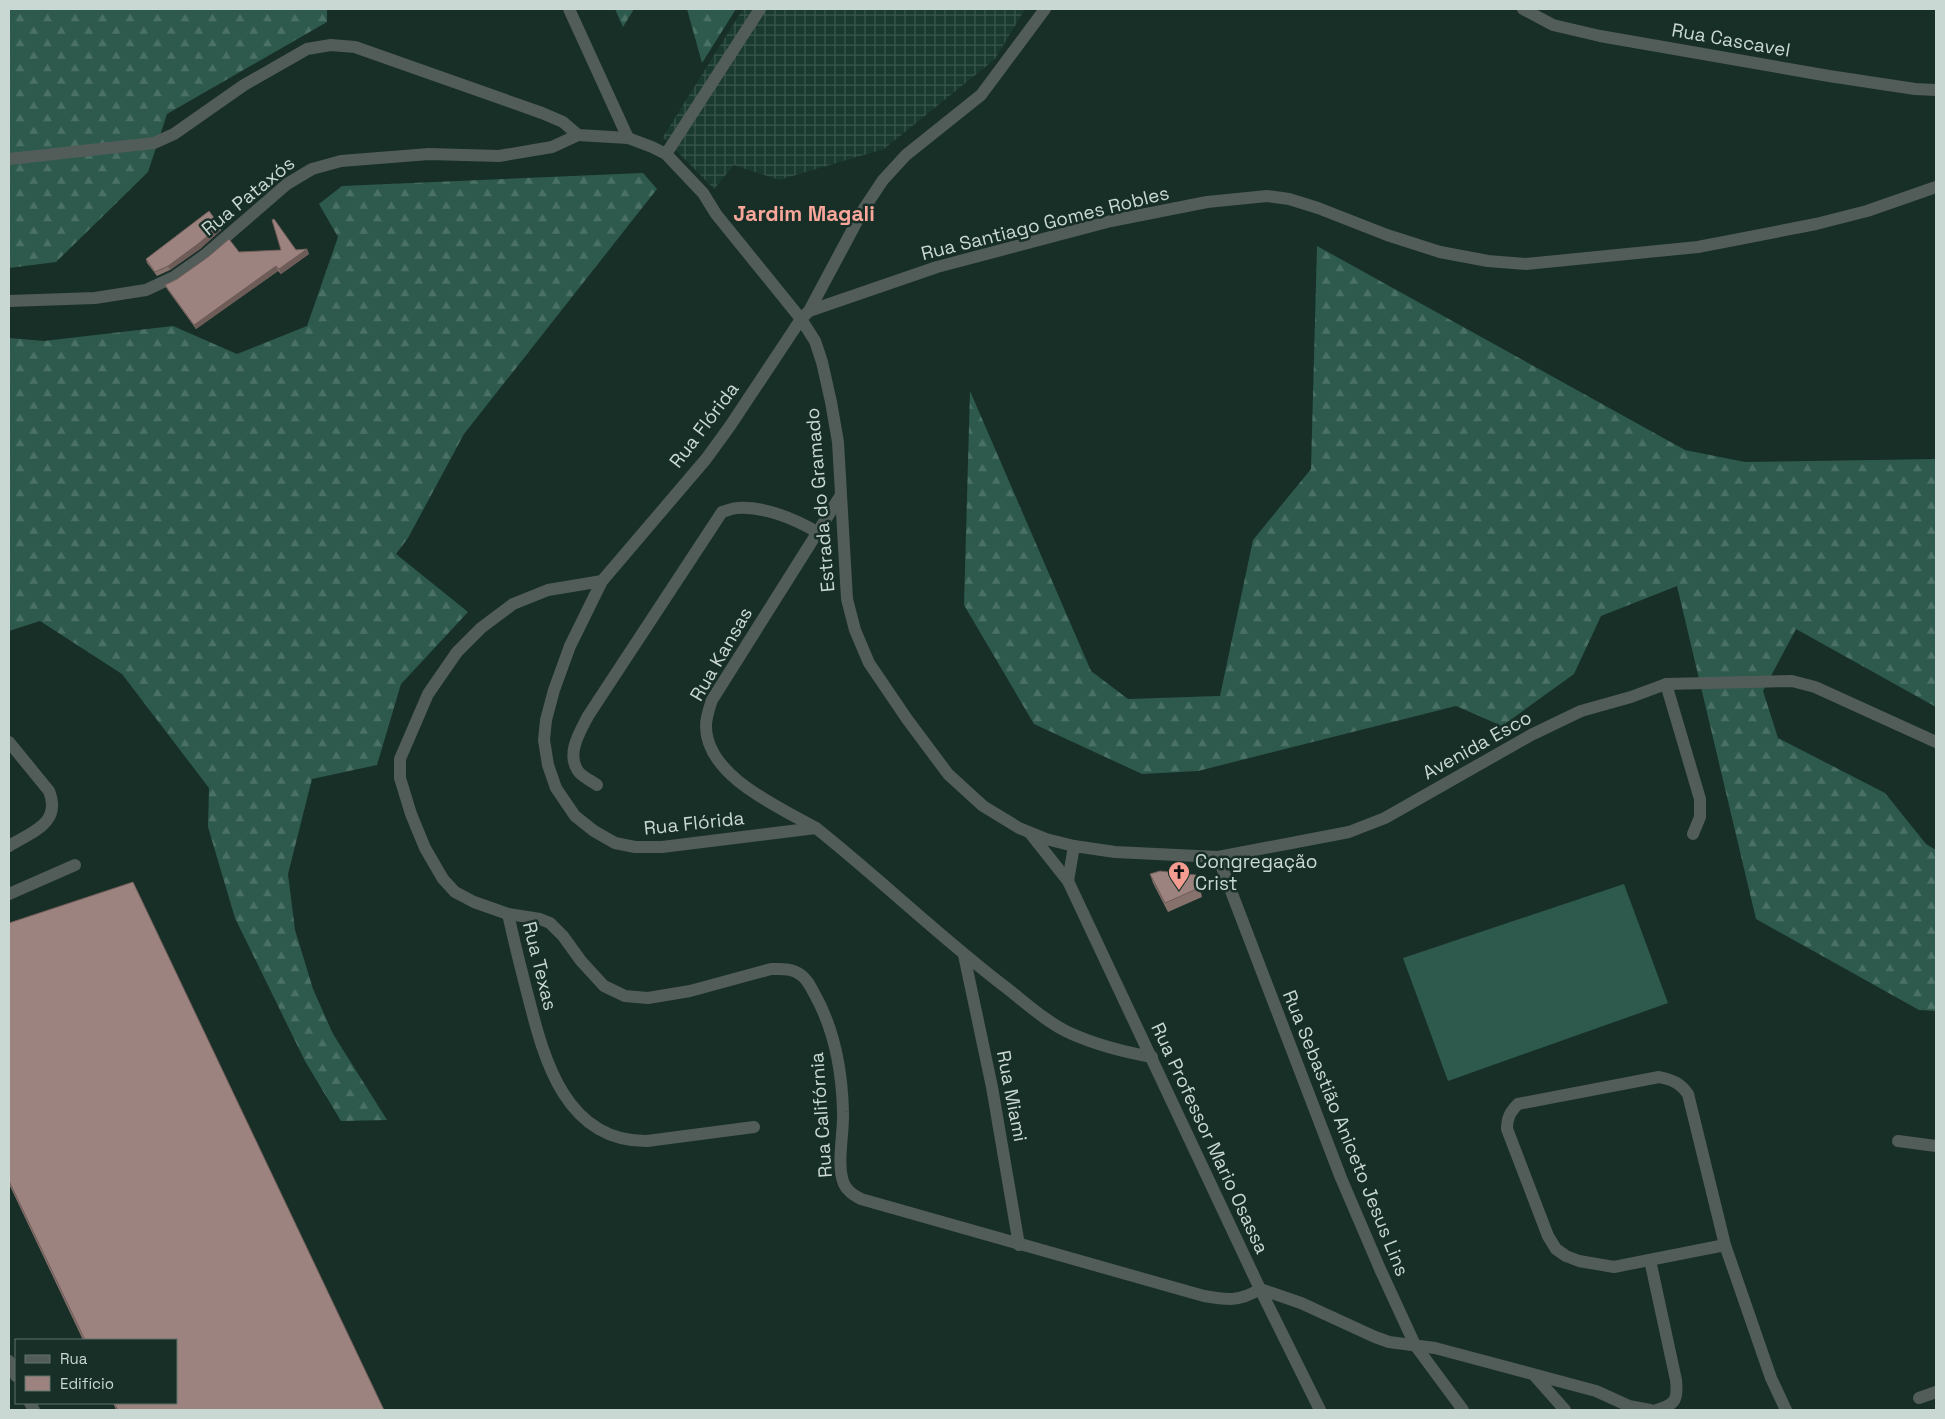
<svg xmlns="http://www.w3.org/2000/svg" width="1945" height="1419" font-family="'Space Grotesk',sans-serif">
  <defs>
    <pattern id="industrial-grid" width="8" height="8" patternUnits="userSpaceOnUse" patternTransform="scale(1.25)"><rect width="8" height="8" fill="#1a3a30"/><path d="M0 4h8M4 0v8" fill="none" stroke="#3a564d"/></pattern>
    <pattern id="forest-firs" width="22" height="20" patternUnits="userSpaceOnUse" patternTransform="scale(1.25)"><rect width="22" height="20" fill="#2e5a4d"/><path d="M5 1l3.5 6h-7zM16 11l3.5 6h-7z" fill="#4b7166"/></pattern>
  </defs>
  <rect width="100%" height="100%" fill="#172f27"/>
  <!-- industrial -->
  <polygon fill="url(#industrial-grid)" points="743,9 1025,9 995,59 884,149 779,180 734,165 714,189 663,137"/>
  <!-- forest -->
  <g fill="url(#forest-firs)">
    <polygon points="9,9 327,9 327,22 167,114 148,172 56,262 9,268"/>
    <polygon points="615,9 634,9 623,27"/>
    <polygon points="687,9 736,9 702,63"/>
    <polygon points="643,173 657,189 464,434 408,538 396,554 468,612 401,684 377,765 312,779 288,874 295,930 313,989 333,1034 387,1120 341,1121 305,1061 235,918 208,827 209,788 122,674 40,621 9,631 9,338 44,341 173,326 237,354 307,326 338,237 319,204 342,186"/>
    <polygon points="1317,246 1685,450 1745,462 1936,459 1936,707 1796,629 1763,691 1778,738 1885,793 1926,844 1936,850 1936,1011 1919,1010 1756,919 1677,586 1601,616 1574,674 1502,726 1456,706 1198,771 1142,774 1034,724 964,605 970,391 1091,671 1128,699 1220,696 1253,540 1311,469"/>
  </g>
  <!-- garden -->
  <polygon fill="#2e5a4d" points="1624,884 1668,1003 1448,1081 1403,958"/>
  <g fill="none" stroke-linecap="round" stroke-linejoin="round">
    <!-- minor -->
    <g stroke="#525c58" stroke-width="12">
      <polyline points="569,9 628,138"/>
      <path d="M1045 9 981 95 906 155 883 180 863 210 809 311 801 319 730 426 706 459 602 581 570 646 554 690 546 720 544 740 548 765 556 788 575 816 594 831 615 843 635 847H662L816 828C880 879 939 936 1004 986 1025 1002 1047 1023 1072 1034 1097 1045 1124 1052 1152 1057"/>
      <polyline points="1523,9 1553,25 1600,36 1829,76 1915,89 1936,90"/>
      <polyline points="666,154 760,9"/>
      <polyline points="9,159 154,143 174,134 244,85 307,49 331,45 355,47 542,113 563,122 578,135 628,138 652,147 666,154 703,193 716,214 801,319 815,341 822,362 831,402 838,442 847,599 855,630 869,663 907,719 948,774 983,806 1019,828 1046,839 1074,846 1115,852 1218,857 1349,832 1385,818 1531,735 1581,711 1631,697 1666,684 1792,681 1815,687 1936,742"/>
      <polyline points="9,301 95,298 146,290 174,277 205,255 287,184 312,169 341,161 429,154 499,156 552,147 578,135"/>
      <polyline points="809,311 937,267 1111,221 1207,202 1267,196 1289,199 1318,208 1387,235 1440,252 1488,261 1526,264 1698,247 1816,224 1867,211 1936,187"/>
      <path d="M602 581 548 590 513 604 481 628 457 652 428 694 400 759V778L411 814 425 848 443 879 455 892 474 902 508 914 540 919 550 923 563 936 581 961 604 986 625 996 648 998 690 991 771 969C782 969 792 968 801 975 807 979 811 987 814 993 835 1030 842 1070 843 1112 844 1132 836 1165 844 1184 848 1192 854 1195 861 1199L1204 1296C1227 1300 1239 1302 1260 1289"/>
      <polyline points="1666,684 1700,799 1700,817 1693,834"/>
      <path d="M9 742 49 791C62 823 32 832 9 846"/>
      <path d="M597 785C592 781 582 777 578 771 566 753 580 732 588 716L722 512C727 511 732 508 737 508 764 506 795 519 817 532"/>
      <path d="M816 828C779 807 706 776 706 726 706 717 709 709 712 700L841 495"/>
      <polyline points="1030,833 1068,881 1260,1289 1320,1410"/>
      <polyline points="1218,857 1341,1178 1380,1269 1415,1345 1463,1410"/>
      <polyline points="1068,881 1074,846"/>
      <polyline points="9,894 75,865"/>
      <path d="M508 914C514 941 521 969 528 996 544 1060 566 1142 647 1141L754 1127"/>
      <polyline points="964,955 992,1087 1019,1245"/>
      <polyline points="1898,1141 1936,1146"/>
      <path d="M1725 1245 1614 1267 1579 1261 1566 1256 1556 1249 1548 1236 1507 1129C1507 1118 1510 1112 1518 1104L1659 1077C1673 1080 1680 1083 1688 1094L1725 1245 1771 1378 1786 1410"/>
      <path d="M1650 1260 1676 1380C1678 1399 1676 1405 1656 1410"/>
      <polyline points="1260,1289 1301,1303 1375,1337 1389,1342 1435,1348 1596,1391 1629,1406 1650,1410"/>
      <polyline points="9,1361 16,1376"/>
      <polyline points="1534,1375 1565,1410"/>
      <polyline points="1919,1398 1936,1392"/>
      <polyline points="30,1403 34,1410"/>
    </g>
  </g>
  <!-- wall -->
  <g fill="#87716d">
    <polygon points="220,226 221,230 200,249 170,270 157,276 147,263 146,259"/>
    <polygon points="307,249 309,254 281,274 278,271 196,329 167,289 165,285 239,252"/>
    <polygon points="1150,874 1196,875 1199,884 1202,897 1168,912 1153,883"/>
    <polygon points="9,923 384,1410 116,1410 113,1403 176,1403 176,1340 83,1340 9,1184"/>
  </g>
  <!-- shaded-wall -->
  <g fill="#6e5c59">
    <polygon points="220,226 221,230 200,249 170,270 168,266"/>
    <polygon points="307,249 309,254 281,274 279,269"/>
    <polygon points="276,266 278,271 196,329 194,325"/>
    <polygon points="1196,875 1199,884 1202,897 1199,888"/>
  </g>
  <!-- building -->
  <g fill="#9d837f" stroke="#6e5c59">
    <polygon points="209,211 220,226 198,244 168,266 155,272 146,259"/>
    <polygon points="274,219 296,250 307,249 279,269 276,266 194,325 165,285 177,279 208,257 229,239 239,252 281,250 272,220"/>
    <polygon points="1160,871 1196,875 1199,888 1165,903 1150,874"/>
    <polygon points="133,882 384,1410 118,1410 114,1403 176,1403 176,1340 85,1340 9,1181 9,923"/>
  </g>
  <!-- icons -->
  <defs>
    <g id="church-pin" transform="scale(1.125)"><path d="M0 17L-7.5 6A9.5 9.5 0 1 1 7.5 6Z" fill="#f59c90" stroke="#172f27"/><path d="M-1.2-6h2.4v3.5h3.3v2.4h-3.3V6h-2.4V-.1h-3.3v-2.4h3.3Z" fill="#111"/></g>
  </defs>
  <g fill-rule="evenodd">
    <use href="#church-pin" x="1179" y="872"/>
  </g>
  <g text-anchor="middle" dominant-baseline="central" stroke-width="5" stroke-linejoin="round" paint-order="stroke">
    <!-- street labels -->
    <g font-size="19" fill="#cad8d3" stroke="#172f27">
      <text transform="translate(1731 40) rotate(10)">Rua Cascavel</text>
      <text transform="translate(248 196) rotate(-39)">Rua Pataxós</text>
      <text transform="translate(1045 223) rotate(-14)">Rua Santiago Gomes Robles</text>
      <text transform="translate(704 425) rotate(-53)">Rua Flórida</text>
      <text transform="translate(820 500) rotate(-95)">Estrada do Gramado</text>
      <text transform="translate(721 654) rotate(-60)">Rua Kansas</text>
      <text transform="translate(1477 745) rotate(-29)">Avenida Esco</text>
      <text transform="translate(694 823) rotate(-6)">Rua Flórida</text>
      <text transform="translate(540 966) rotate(76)">Rua Texas</text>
      <text transform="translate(1012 1096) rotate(79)">Rua Miami</text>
      <text transform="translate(821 1115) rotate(-94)">Rua Califórnia</text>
      <text transform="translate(1346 1133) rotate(68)">Rua Sebastião Aniceto Jesus Lins</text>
      <text transform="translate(1210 1138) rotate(65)">Rua Professor Mario Osassa</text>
    </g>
    <!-- poi labels -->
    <g font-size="19" fill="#cad8d3" stroke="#172f27" text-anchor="start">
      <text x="1195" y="861">Congregação<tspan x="1195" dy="22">Crist</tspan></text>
    </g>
    <!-- quarter labels -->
    <g font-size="21" font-weight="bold" fill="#f9a69b" stroke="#172f27">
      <text x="804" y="213">Jardim Magali</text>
    </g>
  </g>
  <!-- border -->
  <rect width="1945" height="1419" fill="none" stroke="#cad8d3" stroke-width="20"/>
  <!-- legend -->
  <rect x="15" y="1339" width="162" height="65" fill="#172f27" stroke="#5f736c"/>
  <rect x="25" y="1355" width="25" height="8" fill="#525c58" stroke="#5f736c"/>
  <text x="60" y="1364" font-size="15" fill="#cad8d3">Rua</text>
  <rect x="25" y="1376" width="25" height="15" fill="#9d837f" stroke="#5f736c"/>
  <text x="60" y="1389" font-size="15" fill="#cad8d3">Edifício</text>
</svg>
